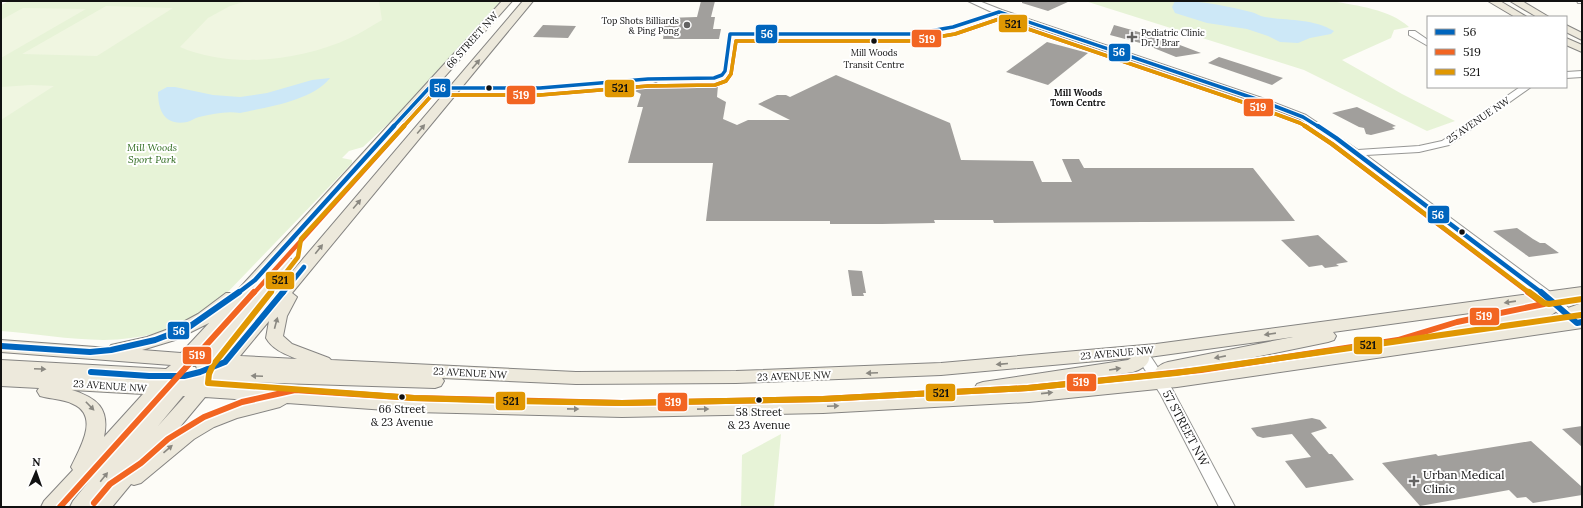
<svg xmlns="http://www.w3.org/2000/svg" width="1583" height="508" font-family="Lora,serif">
  <rect width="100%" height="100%" fill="#fdfcf7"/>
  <!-- green -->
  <g fill="#e7f3d7">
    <path d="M9 1H502L392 120 363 147 349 151 342 158 352 160V163L224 296C198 318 166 334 131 338 92 344 41 334 1 331V5Z"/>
    <path d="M1085 1H1332C1358 6 1389 9 1409 27L1394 30 1391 38 1342 60 1402 94 1455 121 1427 131 1304 70Z"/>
    <polygon points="781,434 774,507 741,507 742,455"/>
  </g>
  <!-- pitch -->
  <g fill="#f0f6e1">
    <path d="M247 1H379L382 20C371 26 361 33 350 38 300 61 231 69 180 47L208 18 230 6Z"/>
    <polygon points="106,6 173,8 97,56 22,54"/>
    <polygon points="23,8 86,9 1,58 1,20"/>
    <polygon points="31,85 54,86 1,120 1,87"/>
  </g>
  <!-- water -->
  <g fill="#cde8f7">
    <path d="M1175 1C1199 0 1228 6 1251 12 1256 13 1259 16 1265 17 1288 21 1312 18 1334 31L1331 34 1310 38 1298 43 1280 42 1268 36 1247 29 1207 23 1175 13 1172 7Z"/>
    <path d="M330 78C312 101 267 107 240 113 226 111 213 114 199 117 195 118 191 121 187 122 165 126 158 111 158 92L167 87H175L213 95 240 97 267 93 312 80Z"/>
  </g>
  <!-- building -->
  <g fill="#a19f9c">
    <polygon points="701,1 715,1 711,17 715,17 713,29 721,29 719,39 663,39 664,32 662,32 666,18 697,17"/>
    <polygon points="1022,1 1070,1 1048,11 1022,3"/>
    <polygon points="543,25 576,26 568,38 533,37"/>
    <polygon points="1114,25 1164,39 1201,53 1176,57 1144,44 1110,35"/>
    <polygon points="1047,42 1088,53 1048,85 1006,72"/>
    <polygon points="1219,57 1247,66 1283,78 1272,85 1208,63"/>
    <polygon points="836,75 950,123 961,160 1033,161 1042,182 1072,182 1062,159 1079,159 1084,168 1253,168 1295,221 994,223 993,220 934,220 935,223 882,224 830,224 830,221 706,221 713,163 628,163 643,107 637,107 641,94 635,91 639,89 638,88 656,82 662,85 718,85 717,97 726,102 723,119 737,125 748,120 790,120 758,104 777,95 786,95 790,97"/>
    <polygon points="1357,107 1396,126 1392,127 1395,129 1371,135 1366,134 1364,128 1359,127 1332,113"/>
    <polygon points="1517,228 1533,239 1540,243 1545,243 1559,253 1529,257 1493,231"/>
    <polygon points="1318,235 1348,262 1336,264 1339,266 1325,268 1322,265 1309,267 1281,240"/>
    <polygon points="848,270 862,271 866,293 863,293 864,296 852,296"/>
    <polygon points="1312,418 1320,420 1327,428 1311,433 1329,454 1332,454 1354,480 1306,488 1285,461 1311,457 1292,434 1263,438 1257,436 1251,428"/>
    <polygon points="1582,426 1582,447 1562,429"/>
    <polygon points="1531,441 1582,487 1582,495 1533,503 1526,497 1517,498 1509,490 1420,506 1382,463 1436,454 1438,456"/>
  </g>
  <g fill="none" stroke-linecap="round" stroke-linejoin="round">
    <!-- minor casing -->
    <g stroke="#979795" stroke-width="2">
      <g id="minor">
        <polygon points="968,1 979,1 1002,10 1262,98 1306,115 1358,150 1419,146 1442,141 1520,87 1531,87 1449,145 1419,152 1366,155 1553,294 1582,320 1582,326 1577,327 1572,326 1543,300 1332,140 1300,119 1256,102 996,14"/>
        <polygon points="1577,1 1582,1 1582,3 1578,3"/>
        <polygon points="1409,31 1415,31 1428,40 1428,46 1409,35"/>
        <polygon points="1582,71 1582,77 1566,78 1566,72"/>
        <polygon points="1140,346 1145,348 1172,389 1235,507 1219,507 1161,395 1133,351 1135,348"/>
      </g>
    </g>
    <!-- major casing -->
    <g stroke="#858482" stroke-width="2">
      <g id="major">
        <path d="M502 1H512L285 256 290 258 293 261 233 341 523 1H533L292 293 297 297 287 316 283 336 292 344 329 358 331 360 576 372 736 371 941 363 1156 344 1582 287V297L1558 301 1560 305C1558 311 1556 312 1551 315L1483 330 1568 318 1566 312 1568 308 1582 303V328L1177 387 1029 402 823 413 622 417 414 412 287 403 280 407 237 418 214 427 194 439 141 483 134 485 131 484 112 507H70L73 501 115 449 64 507H41L44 501 73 470 71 467C80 448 100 416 73 404 63 399 50 399 40 396L37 391 39 388 1 386V372L142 380 1 372V360L166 369 171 365 1 352V340L109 348 111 345 147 337 174 327 198 314 226 293H235ZM248 298 204 355 200 354 201 353ZM1543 303 1544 305 1540 307 1444 328 1442 332 1444 336 1173 374 1328 342 1334 340 1336 336 1333 332ZM269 321 266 338C273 350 285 354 297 359L240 356ZM209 323 181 353 142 350 175 340ZM1293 337 1168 362C1160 364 1155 368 1153 376L1034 388 1133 372C1140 370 1150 365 1149 357ZM1131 358 1128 360 983 382 977 384 974 389 975 391 823 399 622 403 414 398 216 385 219 381 435 388 441 386 444 381 442 378 576 384 736 383 941 375ZM190 366H196L198 372 186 375 184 372ZM72 390 143 394 104 437C110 408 97 398 72 390ZM183 396H185L158 426ZM205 397 250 400 200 417 174 434Z"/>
        <polygon points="1488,1 1500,1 1527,17 1515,17"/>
        <polygon points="1510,1 1522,1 1549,17 1537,17"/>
        <polygon points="1566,25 1582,33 1582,40 1566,32"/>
        <polygon points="1566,38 1582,45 1582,52 1566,45"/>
      </g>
    </g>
    <!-- minor -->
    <use href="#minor" fill="#fffffe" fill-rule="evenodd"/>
    <!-- major -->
    <use href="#major" fill="#ede9dc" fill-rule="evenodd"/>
    <!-- bus-1-far2 casing -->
    <g stroke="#fff" stroke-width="5.5">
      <polyline id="bus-1-far2" points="393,127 429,88 540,88 648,79 714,78 722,75 725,71 730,34 913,34 953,27 999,12 1259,100 1303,117 1319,127"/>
    </g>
    <!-- bus-1-far1 casing -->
    <g stroke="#fff" stroke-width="8">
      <g id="bus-1-far1">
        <polyline points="1318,126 1336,138 1542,293"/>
        <polyline points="238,293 255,280 394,126"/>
        <polyline points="283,293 304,267"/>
      </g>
    </g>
    <!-- bus-1 casing -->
    <g stroke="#fff" stroke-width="9">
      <g id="bus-1">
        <polyline points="1541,292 1577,323 1582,322"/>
        <polyline points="1,346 90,352 111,350 155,340 189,327 239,292"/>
        <polyline points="91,372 149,376 184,376 200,372 225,362 283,292"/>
      </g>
    </g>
    <!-- bus-2-far2 casing -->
    <g stroke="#fff" stroke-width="5.5">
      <polyline id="bus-2-far2" points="403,127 432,95 540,95 648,86 715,85 726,81 731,74 736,41 914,41 955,34 999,19 1257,107 1300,123 1307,127"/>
    </g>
    <!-- bus-2-far1 casing -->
    <g stroke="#fff" stroke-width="8">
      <g id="bus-2-far1">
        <polyline points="1305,126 1332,144 1529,293"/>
        <polyline points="254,293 404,126"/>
      </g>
    </g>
    <!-- bus-2 casing -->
    <g stroke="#fff" stroke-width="9">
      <g id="bus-2">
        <polyline points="94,503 110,484 141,463 168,439 204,417 242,402 295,390 414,398 622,403 823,399 1028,388 1201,370 1398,340 1457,322 1544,304 1528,292"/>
        <polyline points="60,507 254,292"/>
      </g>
    </g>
    <!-- bus-3-far2 casing -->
    <g stroke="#fff" stroke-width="5.5">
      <polyline id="bus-3-far2" points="403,127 432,95 540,95 648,86 715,85 726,81 731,74 736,41 914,41 955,34 999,19 1257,107 1300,123 1307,127"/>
    </g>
    <!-- bus-3-far1 casing -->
    <g stroke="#fff" stroke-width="8">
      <g id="bus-3-far1">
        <polyline points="1305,126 1332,144 1530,293"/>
        <polyline points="270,293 298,257 301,239 404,126"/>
      </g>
    </g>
    <!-- bus-3 casing -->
    <g stroke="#fff" stroke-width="9">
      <g id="bus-3">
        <polyline points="271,292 213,365 209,374 208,383 414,398 512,401 622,403 823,399 1028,388 1176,373 1581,315"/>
        <polyline points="1529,292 1544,303 1549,304 1582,299"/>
      </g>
    </g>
    <!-- bus-1-far2 -->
    <use href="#bus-1-far2" stroke="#0065bd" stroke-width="3.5"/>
    <!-- bus-1-far1 -->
    <use href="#bus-1-far1" stroke="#0065bd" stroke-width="4.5"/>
    <!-- bus-1 -->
    <use href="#bus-1" stroke="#0065bd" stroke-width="6"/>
    <!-- bus-2-far2 -->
    <use href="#bus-2-far2" stroke="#f26522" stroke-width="3.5"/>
    <!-- bus-2-far1 -->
    <use href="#bus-2-far1" stroke="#f26522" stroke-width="4.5"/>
    <!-- bus-2 -->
    <use href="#bus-2" stroke="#f26522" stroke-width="6"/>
    <!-- bus-3-far2 -->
    <use href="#bus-3-far2" stroke="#e09702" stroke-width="3.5"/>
    <!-- bus-3-far1 -->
    <use href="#bus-3-far1" stroke="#e09702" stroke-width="4.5"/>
    <!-- bus-3 -->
    <use href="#bus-3" stroke="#e09702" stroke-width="6"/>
  </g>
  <!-- one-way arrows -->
  <defs><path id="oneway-solid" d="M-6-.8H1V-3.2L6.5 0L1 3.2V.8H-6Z"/></defs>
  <g fill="#8a8881">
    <use href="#oneway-solid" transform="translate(476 64) rotate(-50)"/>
    <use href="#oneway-solid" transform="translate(421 129) rotate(-50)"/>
    <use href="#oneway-solid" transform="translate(357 204) rotate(-50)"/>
    <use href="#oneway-solid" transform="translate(319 249) rotate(-51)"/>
    <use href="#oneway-solid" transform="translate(1510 302) rotate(172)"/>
    <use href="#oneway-solid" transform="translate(276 323) rotate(-75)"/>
    <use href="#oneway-solid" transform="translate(1270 334) rotate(172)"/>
    <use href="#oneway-solid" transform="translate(1220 357) rotate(169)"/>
    <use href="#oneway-solid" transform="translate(1002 364) rotate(175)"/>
    <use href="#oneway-solid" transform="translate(40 369) rotate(3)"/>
    <use href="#oneway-solid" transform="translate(1115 369) rotate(-9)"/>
    <use href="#oneway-solid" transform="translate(872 373) rotate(177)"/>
    <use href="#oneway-solid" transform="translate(257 376) rotate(-178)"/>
    <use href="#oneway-solid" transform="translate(1047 393) rotate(-6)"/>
    <use href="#oneway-solid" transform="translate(90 406) rotate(46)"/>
    <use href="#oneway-solid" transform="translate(833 406) rotate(-3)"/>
    <use href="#oneway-solid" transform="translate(573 409) rotate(1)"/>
    <use href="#oneway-solid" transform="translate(703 409) rotate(-1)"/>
    <use href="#oneway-solid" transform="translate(168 449) rotate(-41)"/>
    <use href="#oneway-solid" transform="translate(104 477) rotate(-51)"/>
  </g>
  <!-- markers -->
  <g fill="#646362" stroke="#fff" stroke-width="1.5">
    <circle cx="687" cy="25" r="4"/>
    <path d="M1130 31h4v4h4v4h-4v4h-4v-4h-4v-4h4z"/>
    <path d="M1412 475h4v4h4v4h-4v4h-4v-4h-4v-4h4z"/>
  </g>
  <g fill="#111" stroke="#fff" stroke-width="1.5">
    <circle cx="874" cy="41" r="3.5"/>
    <circle cx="489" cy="88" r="3.5"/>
    <circle cx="1462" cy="232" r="3.5"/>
    <circle cx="402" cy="397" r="3.5"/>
    <circle cx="759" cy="400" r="3.5"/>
  </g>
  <g text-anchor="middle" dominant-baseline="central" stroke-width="4" stroke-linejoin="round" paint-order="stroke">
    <!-- far-poi labels -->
    <g font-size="9" fill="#111" stroke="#fff" text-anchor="end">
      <text x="679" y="20">Top Shots Billiards<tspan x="679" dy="10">&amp; Ping Pong</tspan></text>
      <text x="1141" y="32" text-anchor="start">Pediatric Clinic<tspan x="1141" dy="10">Dr. J Brar</tspan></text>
    </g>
    <!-- bus labels -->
    <g font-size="9" fill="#111" stroke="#fff">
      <text x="874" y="52">Mill Woods<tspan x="874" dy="12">Transit Centre</tspan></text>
    </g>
    <!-- far-neighbourhood labels -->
    <g font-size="9" font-weight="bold" fill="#111" stroke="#fff">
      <text x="1078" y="92">Mill Woods<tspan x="1078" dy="10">Town Centre</tspan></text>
    </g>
    <!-- street labels -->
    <g font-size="10" fill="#111" stroke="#fff">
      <text transform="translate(472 40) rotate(-48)">66 STREET NW</text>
      <text transform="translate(1478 120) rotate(-34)">25 AVENUE NW</text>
      <text transform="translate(1117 353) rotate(-5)">23 AVENUE NW</text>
      <text transform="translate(470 373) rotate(3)">23 AVENUE NW</text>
      <text transform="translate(794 376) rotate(-2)">23 AVENUE NW</text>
      <text transform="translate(110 386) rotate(4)">23 AVENUE NW</text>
    </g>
    <!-- park labels -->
    <g font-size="10" font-style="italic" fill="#2f6b1f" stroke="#fff">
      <text x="152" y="147">Mill Woods<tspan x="152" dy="12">Sport Park</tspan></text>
    </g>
    <!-- near-bus labels -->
    <g font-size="11" fill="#111" stroke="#fff">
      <text x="402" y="409">66 Street<tspan x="402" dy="13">&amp; 23 Avenue</tspan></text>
      <text x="759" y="412">58 Street<tspan x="759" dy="13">&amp; 23 Avenue</tspan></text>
    </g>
    <!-- near-street labels -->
    <g font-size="12" fill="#111" stroke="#fff">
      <text transform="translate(1186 428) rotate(62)">57 STREET NW</text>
    </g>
    <!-- near-poi labels -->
    <g font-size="12" fill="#111" stroke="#fff" text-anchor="start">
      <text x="1423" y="474">Urban Medical<tspan x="1423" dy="14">Clinic</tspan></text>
    </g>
  </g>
  <g stroke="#fff" stroke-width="1.5">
    <rect x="998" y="14" width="30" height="19" rx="4" fill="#e09702"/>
    <rect x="755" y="24" width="23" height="20" rx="4" fill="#0065bd"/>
    <rect x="911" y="29" width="31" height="19" rx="4" fill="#f26522"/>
    <rect x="1108" y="43" width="23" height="19" rx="4" fill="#0065bd"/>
    <rect x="429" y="78" width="22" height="20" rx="4" fill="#0065bd"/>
    <rect x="604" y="79" width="31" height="19" rx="4" fill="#e09702"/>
    <rect x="506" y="85" width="30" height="20" rx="4" fill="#f26522"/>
    <rect x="1243" y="98" width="31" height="19" rx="4" fill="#f26522"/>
    <rect x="1427" y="205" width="23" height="19" rx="4" fill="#0065bd"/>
    <rect x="265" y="271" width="30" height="19" rx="4" fill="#e09702"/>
    <rect x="1469" y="307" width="31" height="19" rx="4" fill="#f26522"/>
    <rect x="167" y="321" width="23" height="19" rx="4" fill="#0065bd"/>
    <rect x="1353" y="336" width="30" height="19" rx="4" fill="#e09702"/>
    <rect x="182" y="346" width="30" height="19" rx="4" fill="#f26522"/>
    <rect x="1066" y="373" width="31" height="19" rx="4" fill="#f26522"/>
    <rect x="925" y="383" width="31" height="19" rx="4" fill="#e09702"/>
    <rect x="495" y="391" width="31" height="20" rx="4" fill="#e09702"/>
    <rect x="657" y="392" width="31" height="20" rx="4" fill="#f26522"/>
  </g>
  <g font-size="11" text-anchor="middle" font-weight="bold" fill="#fff">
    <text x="767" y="38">56</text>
    <text x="927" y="43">519</text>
    <text x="1119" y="56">56</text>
    <text x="440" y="92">56</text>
    <text x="521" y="99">519</text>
    <text x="1258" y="111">519</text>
    <text x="1438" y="219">56</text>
    <text x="1484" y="320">519</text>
    <text x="179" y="335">56</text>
    <text x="197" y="359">519</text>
    <text x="1081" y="386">519</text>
    <text x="673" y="406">519</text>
  </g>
  <g font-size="11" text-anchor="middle" font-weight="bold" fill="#111">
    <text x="1013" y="28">521</text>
    <text x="620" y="92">521</text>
    <text x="280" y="284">521</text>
    <text x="1368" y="349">521</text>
    <text x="941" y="397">521</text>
    <text x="511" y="405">521</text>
  </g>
  <!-- border -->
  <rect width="1583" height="508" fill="none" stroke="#111111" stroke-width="4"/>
  <!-- legend -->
  <rect x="1427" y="16" width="140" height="72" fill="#ffffff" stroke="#a0a0a0"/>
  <rect x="1435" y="29" width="20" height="6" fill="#0065bd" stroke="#a0a0a0"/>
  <text x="1463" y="36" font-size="12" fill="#111111">56</text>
  <rect x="1435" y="49" width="20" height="6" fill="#f26522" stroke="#a0a0a0"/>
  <text x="1463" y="56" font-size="12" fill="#111111">519</text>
  <rect x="1435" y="69" width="20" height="6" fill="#e09702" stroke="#a0a0a0"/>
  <text x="1463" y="76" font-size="12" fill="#111111">521</text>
  <!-- north arrow -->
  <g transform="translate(36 472) rotate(2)" stroke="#ffffff" stroke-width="3" paint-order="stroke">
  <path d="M0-3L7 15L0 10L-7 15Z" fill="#111111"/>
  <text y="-6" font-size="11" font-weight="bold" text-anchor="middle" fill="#111111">N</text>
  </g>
</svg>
